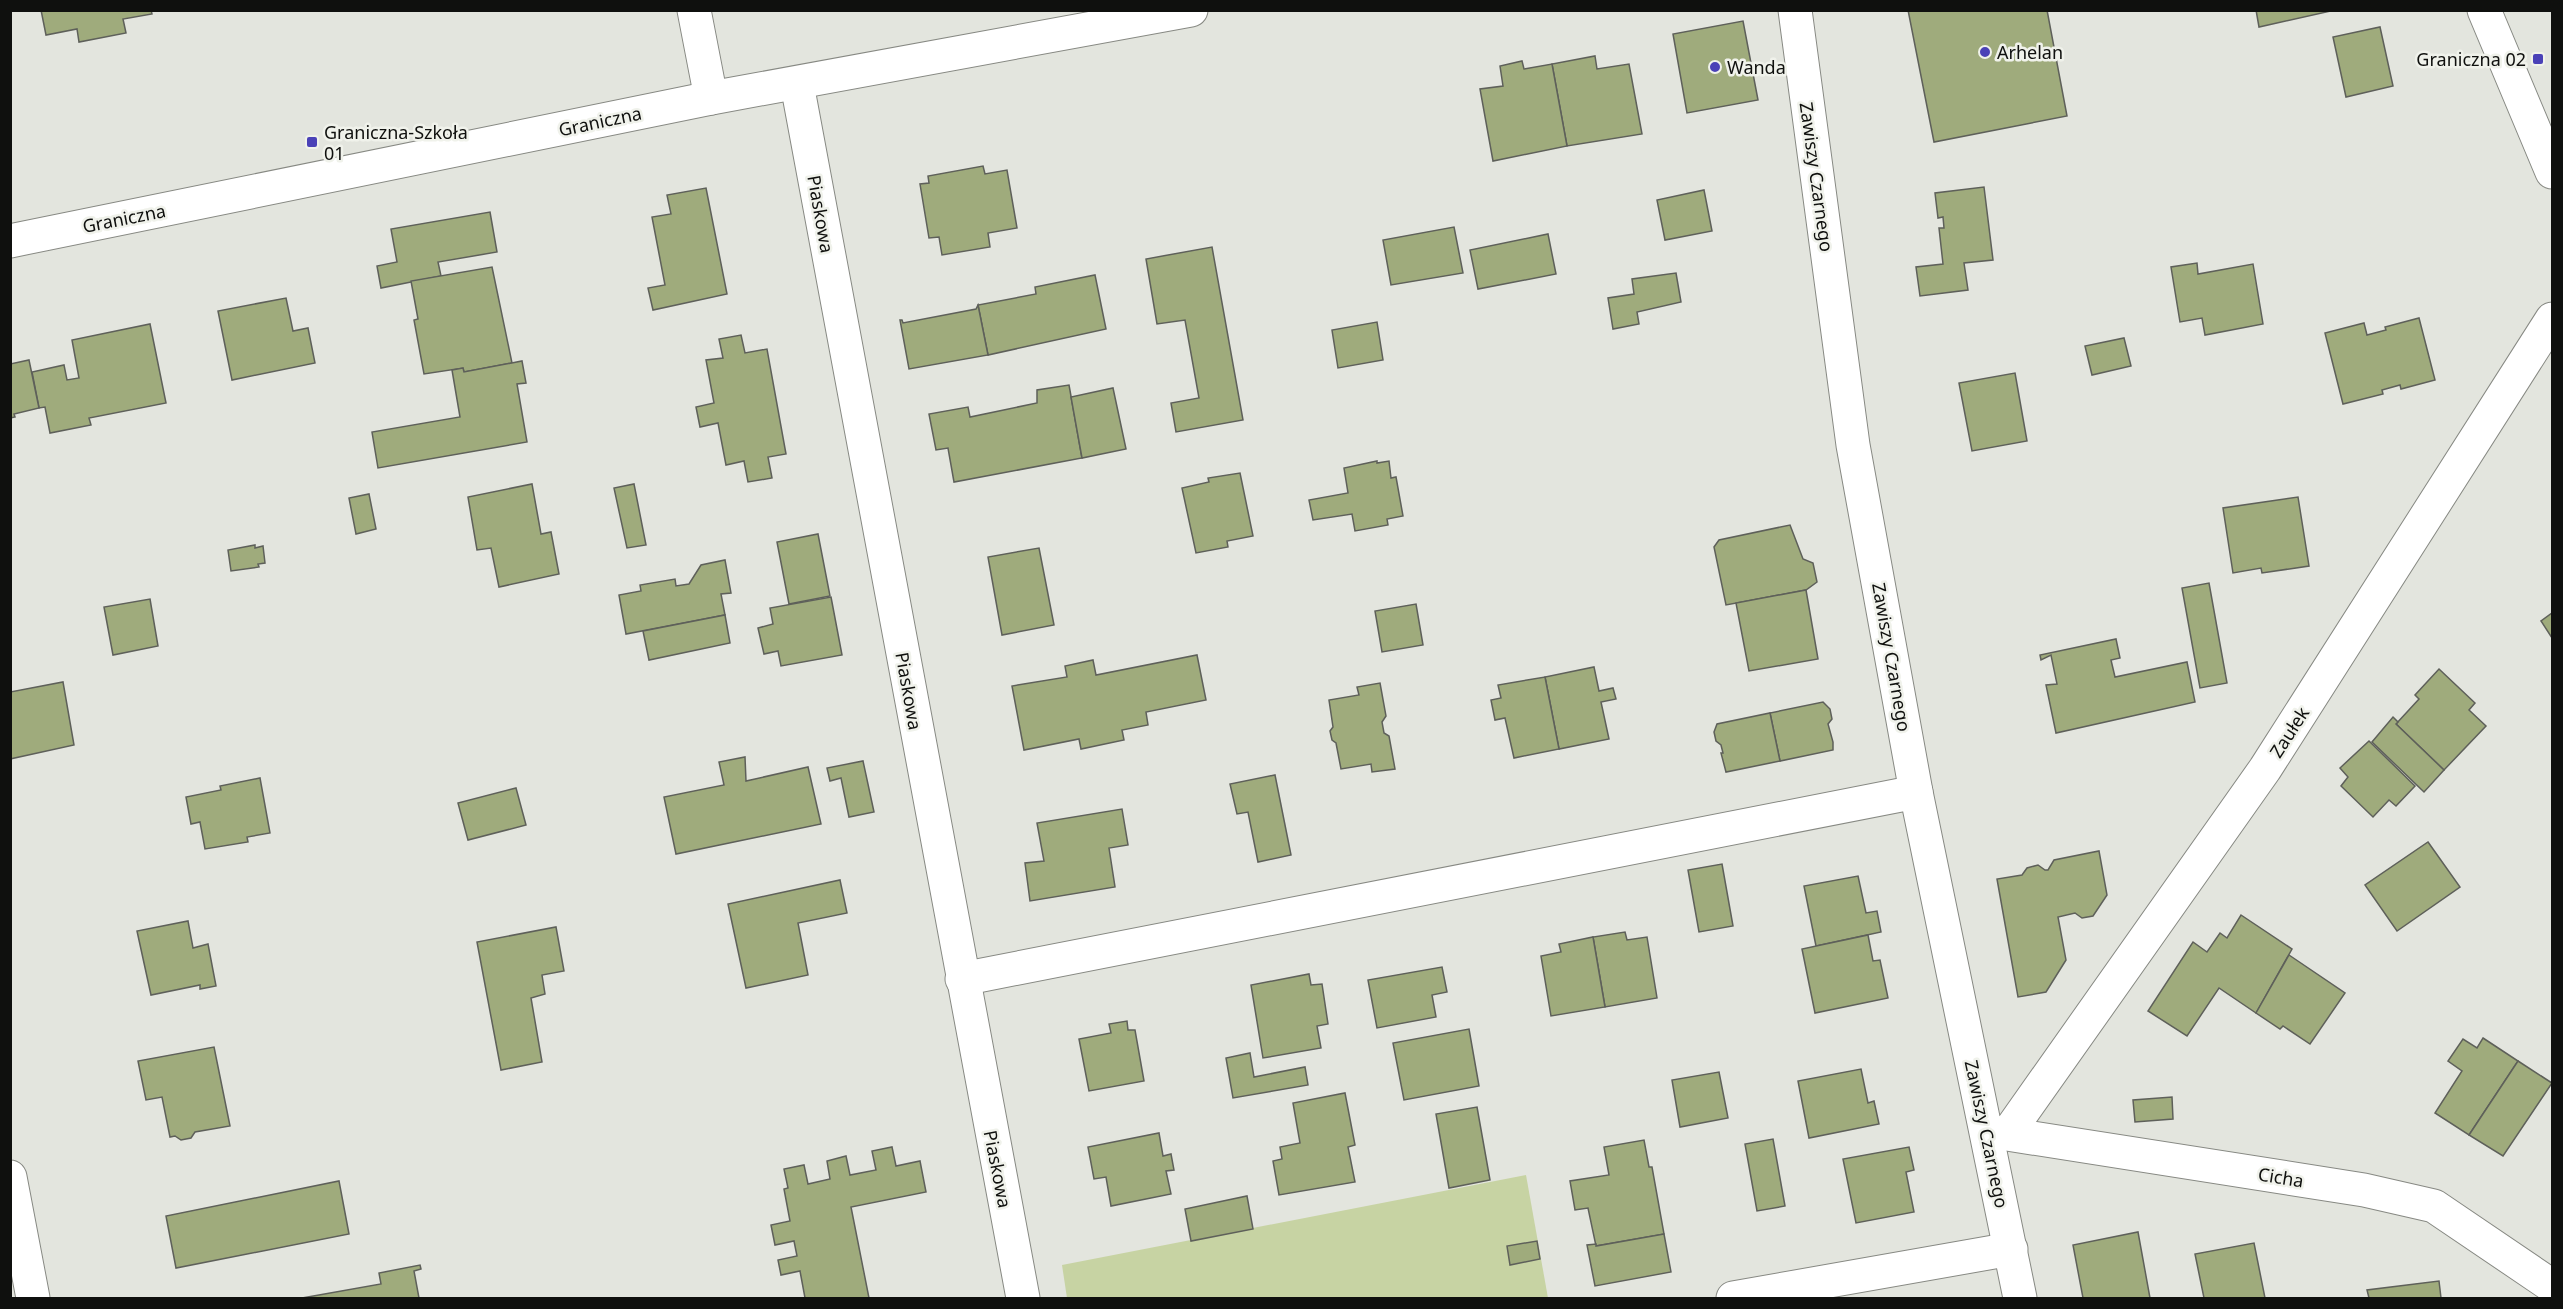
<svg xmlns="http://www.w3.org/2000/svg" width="2563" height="1309" font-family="'Noto Sans',sans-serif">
  <rect width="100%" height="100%" fill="#e3e5de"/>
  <!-- green -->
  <polygon fill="#c7d3a3" points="1526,1175 1548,1298 1067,1298 1062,1265"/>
  <!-- building -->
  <g fill="#9fab7c" stroke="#5e605a" stroke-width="1.5">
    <polygon points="41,10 151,10 152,14 123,19 126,33 79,42 77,29 46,35"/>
    <polygon points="1908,10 2047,10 2067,116 1934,142"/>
    <polygon points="2256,10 2331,10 2331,11 2259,27"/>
    <polygon points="1743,21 1758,100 1687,113 1673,34"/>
    <polygon points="2380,27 2393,86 2346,97 2333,37"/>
    <polygon points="1595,56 1597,69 1629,64 1642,134 1567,146 1552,64"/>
    <polygon points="1522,61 1524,69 1552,64 1567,146 1493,161 1480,89 1503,86 1500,66"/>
    <polygon points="983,166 985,174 1007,170 1017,228 988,233 990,247 942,255 939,237 929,238 920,184 929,183 928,176"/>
    <polygon points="1984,187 1993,260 1964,263 1968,290 1920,296 1916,267 1943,264 1939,228 1944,228 1943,217 1938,218 1935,193"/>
    <polygon points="706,188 727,294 653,310 648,288 665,285 652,217 671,214 667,195"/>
    <polygon points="1704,190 1712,231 1665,240 1657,200"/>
    <polygon points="490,212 497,252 438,262 441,276 381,288 377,266 397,262 391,229"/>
    <polygon points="1454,227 1463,273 1391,285 1383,240"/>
    <polygon points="1548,234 1556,274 1478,289 1470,250"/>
    <polygon points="1212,247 1243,420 1176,432 1171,403 1199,398 1185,320 1157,324 1146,259"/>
    <polygon points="2197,263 2198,274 2253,264 2263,324 2205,335 2202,318 2180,322 2171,267"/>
    <polygon points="492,267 512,363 464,372 463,368 424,374 414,320 418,319 411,281"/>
    <polygon points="1676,273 1681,302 1637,312 1639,324 1613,329 1608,298 1634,294 1632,279"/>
    <polygon points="1095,275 1106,329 988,355 978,305 1036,294 1035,287"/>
    <polygon points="286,298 293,331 308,328 315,363 232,380 218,311"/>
    <polygon points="978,305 988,355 909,369 900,320 902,320 903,323 976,309"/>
    <polygon points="2419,318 2435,380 2401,389 2400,385 2382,390 2383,394 2343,404 2325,333 2364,323 2367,335 2386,330 2385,327"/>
    <polygon points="1377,322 1383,360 1338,368 1332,330"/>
    <polygon points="150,324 166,403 89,418 91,425 50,433 45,407 39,408 32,372 64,365 67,380 79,378 72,340"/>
    <polygon points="741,335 745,353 767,349 786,454 768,457 772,478 748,482 744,461 726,465 718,423 700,427 696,407 714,403 706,360 723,358 719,339"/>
    <polygon points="2124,338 2131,366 2092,375 2085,346"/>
    <polygon points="29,360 39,408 14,414 15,417 10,418 10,364"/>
    <polygon points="522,361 526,383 517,384 527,442 378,468 372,432 460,417 452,370 463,368 464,372"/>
    <polygon points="2015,373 2027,441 1972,451 1959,383"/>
    <polygon points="1069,385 1082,458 954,482 948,448 936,450 929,414 968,407 970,417 1037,403 1037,390"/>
    <polygon points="1113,388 1126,449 1082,458 1071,397"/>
    <polygon points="1377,461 1377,463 1389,461 1391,478 1396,477 1403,516 1387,519 1388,525 1355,531 1352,514 1313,520 1309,500 1348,493 1344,468"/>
    <polygon points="1240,473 1253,536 1227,541 1228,547 1196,553 1182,488 1209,482 1208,478"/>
    <polygon points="532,484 541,534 551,532 559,574 499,587 491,548 477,550 468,497"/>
    <polygon points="634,484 646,545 627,548 614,488"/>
    <polygon points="369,494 376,529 356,534 349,498"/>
    <polygon points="2298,497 2309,566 2262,573 2261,568 2233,573 2223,508"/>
    <polygon points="1790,525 1803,559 1813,563 1817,582 1806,590 1726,605 1714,547 1719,540"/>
    <polygon points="818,534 830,596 789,604 777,542"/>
    <polygon points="255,545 255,548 263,546 265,563 258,564 259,567 231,571 228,550"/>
    <polygon points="1039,548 1054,625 1002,635 988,557"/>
    <polygon points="725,560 731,593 721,594 725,615 626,634 619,595 641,591 640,585 675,579 676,586 689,584 701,565"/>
    <polygon points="2209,583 2227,683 2200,688 2182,588"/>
    <polygon points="1806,590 1818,659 1749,671 1736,603"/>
    <polygon points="831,597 842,655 781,666 778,651 764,654 758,628 773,624 770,608"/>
    <polygon points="150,599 158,646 113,655 104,607"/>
    <polygon points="1416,604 1423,645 1382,652 1375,611"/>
    <polygon points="2552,613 2552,638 2541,621"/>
    <polygon points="725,615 730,643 649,660 643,631"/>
    <polygon points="2116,639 2120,658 2111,660 2115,677 2187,662 2195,702 2056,733 2046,685 2057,684 2051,655 2041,660 2040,655"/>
    <polygon points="1197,655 1206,700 1146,712 1148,725 1122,730 1124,740 1081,749 1079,739 1024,750 1012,686 1067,677 1065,666 1093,660 1096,675"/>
    <polygon points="1594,667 1599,691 1613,688 1616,699 1601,702 1609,739 1559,749 1545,677"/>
    <polygon points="2439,669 2475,703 2469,710 2486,726 2444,770 2396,724 2419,699 2415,695"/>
    <polygon points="1545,677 1559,749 1514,758 1505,718 1495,720 1491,700 1501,698 1498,685"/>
    <polygon points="63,682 74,745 10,759 10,692"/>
    <polygon points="1380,683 1386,716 1382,722 1384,733 1389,736 1395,769 1372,772 1371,764 1341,769 1336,743 1332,740 1330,731 1333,727 1329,700 1359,695 1357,687"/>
    <polygon points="1823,702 1830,709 1832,719 1828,724 1833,742 1833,750 1780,761 1770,713"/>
    <polygon points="1770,713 1780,761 1726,772 1721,753 1723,753 1721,745 1716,741 1714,732 1717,724"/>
    <polygon points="2393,717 2398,722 2396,724 2444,770 2424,792 2372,742"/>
    <polygon points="2369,741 2415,786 2396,806 2389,800 2373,817 2341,786 2348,777 2340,768"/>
    <polygon points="745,757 746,781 808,767 821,824 676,854 664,797 724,785 719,762"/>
    <polygon points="863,761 874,812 849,817 841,778 830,781 827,768"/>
    <polygon points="1275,775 1291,855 1258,862 1248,812 1237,814 1230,784"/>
    <polygon points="260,778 270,833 247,837 248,842 205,849 200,822 191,824 186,797 221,790 220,786"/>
    <polygon points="516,788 526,825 468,840 458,803"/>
    <polygon points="1122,809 1128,845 1109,848 1115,887 1030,901 1025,863 1044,861 1037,823"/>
    <polygon points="2428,842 2460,887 2397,931 2365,885"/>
    <polygon points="2099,851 2107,895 2093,916 2082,918 2075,913 2058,917 2066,960 2046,992 2018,997 1997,879 2022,875 2027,868 2038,865 2045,870 2048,870 2054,860"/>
    <polygon points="1722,864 1733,926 1699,932 1688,870"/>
    <polygon points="1858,876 1866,913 1877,911 1881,932 1816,946 1804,886"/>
    <polygon points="840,880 847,913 798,923 808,975 746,988 728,904"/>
    <polygon points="2241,915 2292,949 2256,1013 2219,988 2187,1036 2148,1011 2193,942 2207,952 2220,933 2227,938"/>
    <polygon points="188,921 193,948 208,944 216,986 200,989 200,985 151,995 137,931"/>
    <polygon points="556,927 564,971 542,975 545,994 531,998 542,1062 501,1070 477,942"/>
    <polygon points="1625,932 1627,940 1647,937 1657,998 1605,1007 1593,937"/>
    <polygon points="1868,935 1873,961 1880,960 1888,998 1815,1013 1802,949"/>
    <polygon points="1593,937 1605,1007 1551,1016 1541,956 1561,952 1559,944"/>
    <polygon points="2289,955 2345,993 2310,1044 2283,1026 2280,1029 2256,1013"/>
    <polygon points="1442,967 1447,992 1432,995 1436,1017 1377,1028 1368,980"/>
    <polygon points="1309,974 1311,985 1322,984 1328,1024 1317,1026 1321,1048 1263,1058 1251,985"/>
    <polygon points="1127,1021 1128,1030 1135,1030 1144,1081 1089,1091 1079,1039 1111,1033 1109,1024"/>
    <polygon points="1469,1029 1479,1086 1404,1100 1393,1043"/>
    <polygon points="2483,1038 2518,1061 2469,1135 2435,1113 2462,1071 2448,1061 2463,1039 2477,1048"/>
    <polygon points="214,1047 230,1126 195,1132 191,1138 181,1140 175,1136 170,1137 162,1097 146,1100 138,1061"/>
    <polygon points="1250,1053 1254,1077 1305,1067 1308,1085 1233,1098 1226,1058"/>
    <polygon points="2518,1061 2552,1083 2503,1156 2469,1135"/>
    <polygon points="1861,1069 1868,1103 1874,1101 1879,1124 1809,1138 1798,1081"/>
    <polygon points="1719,1072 1728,1118 1680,1127 1672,1080"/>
    <polygon points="1345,1093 1355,1145 1348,1147 1355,1182 1279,1195 1273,1161 1282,1159 1280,1147 1300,1143 1293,1103"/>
    <polygon points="2172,1097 2173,1119 2135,1122 2133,1100"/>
    <polygon points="1477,1107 1490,1180 1449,1188 1436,1114"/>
    <polygon points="1159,1133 1163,1156 1171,1154 1174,1170 1166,1171 1171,1194 1111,1206 1106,1177 1094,1179 1088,1147"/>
    <polygon points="1773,1139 1785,1206 1757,1211 1745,1144"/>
    <polygon points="1644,1140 1649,1167 1652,1167 1664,1234 1596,1246 1588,1208 1575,1210 1570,1181 1609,1175 1604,1147"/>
    <polygon points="892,1147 896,1166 920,1161 926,1192 851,1207 869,1298 805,1298 800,1271 781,1275 778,1260 797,1256 794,1241 775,1245 771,1225 790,1221 784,1189 788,1188 784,1169 804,1165 808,1184 830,1179 827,1161 846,1156 850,1175 876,1170 872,1151"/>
    <polygon points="1909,1147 1914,1170 1906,1172 1914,1212 1856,1223 1843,1159"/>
    <polygon points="339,1181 349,1234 176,1268 166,1216"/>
    <polygon points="1247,1196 1253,1229 1191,1241 1185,1209"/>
    <polygon points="2138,1232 2150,1298 2083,1298 2073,1245"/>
    <polygon points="1664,1234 1671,1272 1595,1286 1587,1245 1596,1244 1596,1246"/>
    <polygon points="1537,1241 1540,1259 1510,1265 1507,1246"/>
    <polygon points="2254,1243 2265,1298 2204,1298 2195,1254"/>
    <polygon points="420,1265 421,1269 414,1271 419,1298 302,1298 381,1284 379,1273"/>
    <polygon points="2439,1281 2441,1298 2369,1298 2367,1290"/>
  </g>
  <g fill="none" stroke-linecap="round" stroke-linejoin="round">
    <!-- minor casing -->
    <g stroke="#878983" stroke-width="35">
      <g id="minor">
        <polyline points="694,10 711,98"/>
        <polyline points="1795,10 1853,445 1916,792 2020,1298"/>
        <polyline points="2484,10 2552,172"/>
        <polyline points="797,84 1023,1298"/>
        <polyline points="10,241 711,98 1191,10"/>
        <polyline points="962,979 1916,792"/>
        <polyline points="1988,1131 2364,1190 2434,1206 2552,1286"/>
        <polyline points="2008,1133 2265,769 2552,319"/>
        <polyline points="10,1177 33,1298"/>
        <polyline points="1733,1298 2011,1249"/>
      </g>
    </g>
    <!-- minor -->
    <use href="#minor" stroke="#fff" stroke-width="33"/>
  </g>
  <!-- markers -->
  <g fill="#4a41b7" stroke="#f0f2eb" stroke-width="2">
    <circle cx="1985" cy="52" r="6"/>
    <rect x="2532" y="53" width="12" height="12" rx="3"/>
    <circle cx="1715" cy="67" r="6"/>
    <rect x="306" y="136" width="12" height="12" rx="3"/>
  </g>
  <g text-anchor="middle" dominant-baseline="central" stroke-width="5" stroke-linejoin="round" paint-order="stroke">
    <!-- poi labels -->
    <g font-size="18" fill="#0f100e" stroke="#f0f2eb" text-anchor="start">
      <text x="1997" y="52">Arhelan</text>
      <text x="2526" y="59" text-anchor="end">Graniczna 02</text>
      <text x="1727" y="67">Wanda</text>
      <text x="324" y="132">Graniczna-Szkoła<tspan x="324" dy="21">01</tspan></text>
    </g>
    <!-- street labels -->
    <g font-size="18" fill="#0f100e" stroke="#f0f2eb">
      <text transform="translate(600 121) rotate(-12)">Graniczna</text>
      <text transform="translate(1817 177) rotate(82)">Zawiszy Czarnego</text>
      <text transform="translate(821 214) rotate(80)">Piaskowa</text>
      <text transform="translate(124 218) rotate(-11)">Graniczna</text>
      <text transform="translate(1892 657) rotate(80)">Zawiszy Czarnego</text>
      <text transform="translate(909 691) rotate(80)">Piaskowa</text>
      <text transform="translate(2289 732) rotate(-57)">Zaułek</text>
      <text transform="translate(1987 1134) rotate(78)">Zawiszy Czarnego</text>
      <text transform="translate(998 1169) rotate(79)">Piaskowa</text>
      <text transform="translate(2281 1177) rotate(9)">Cicha</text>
    </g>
  </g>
  <!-- border -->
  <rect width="2563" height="1309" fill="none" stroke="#0f100e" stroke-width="24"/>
</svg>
